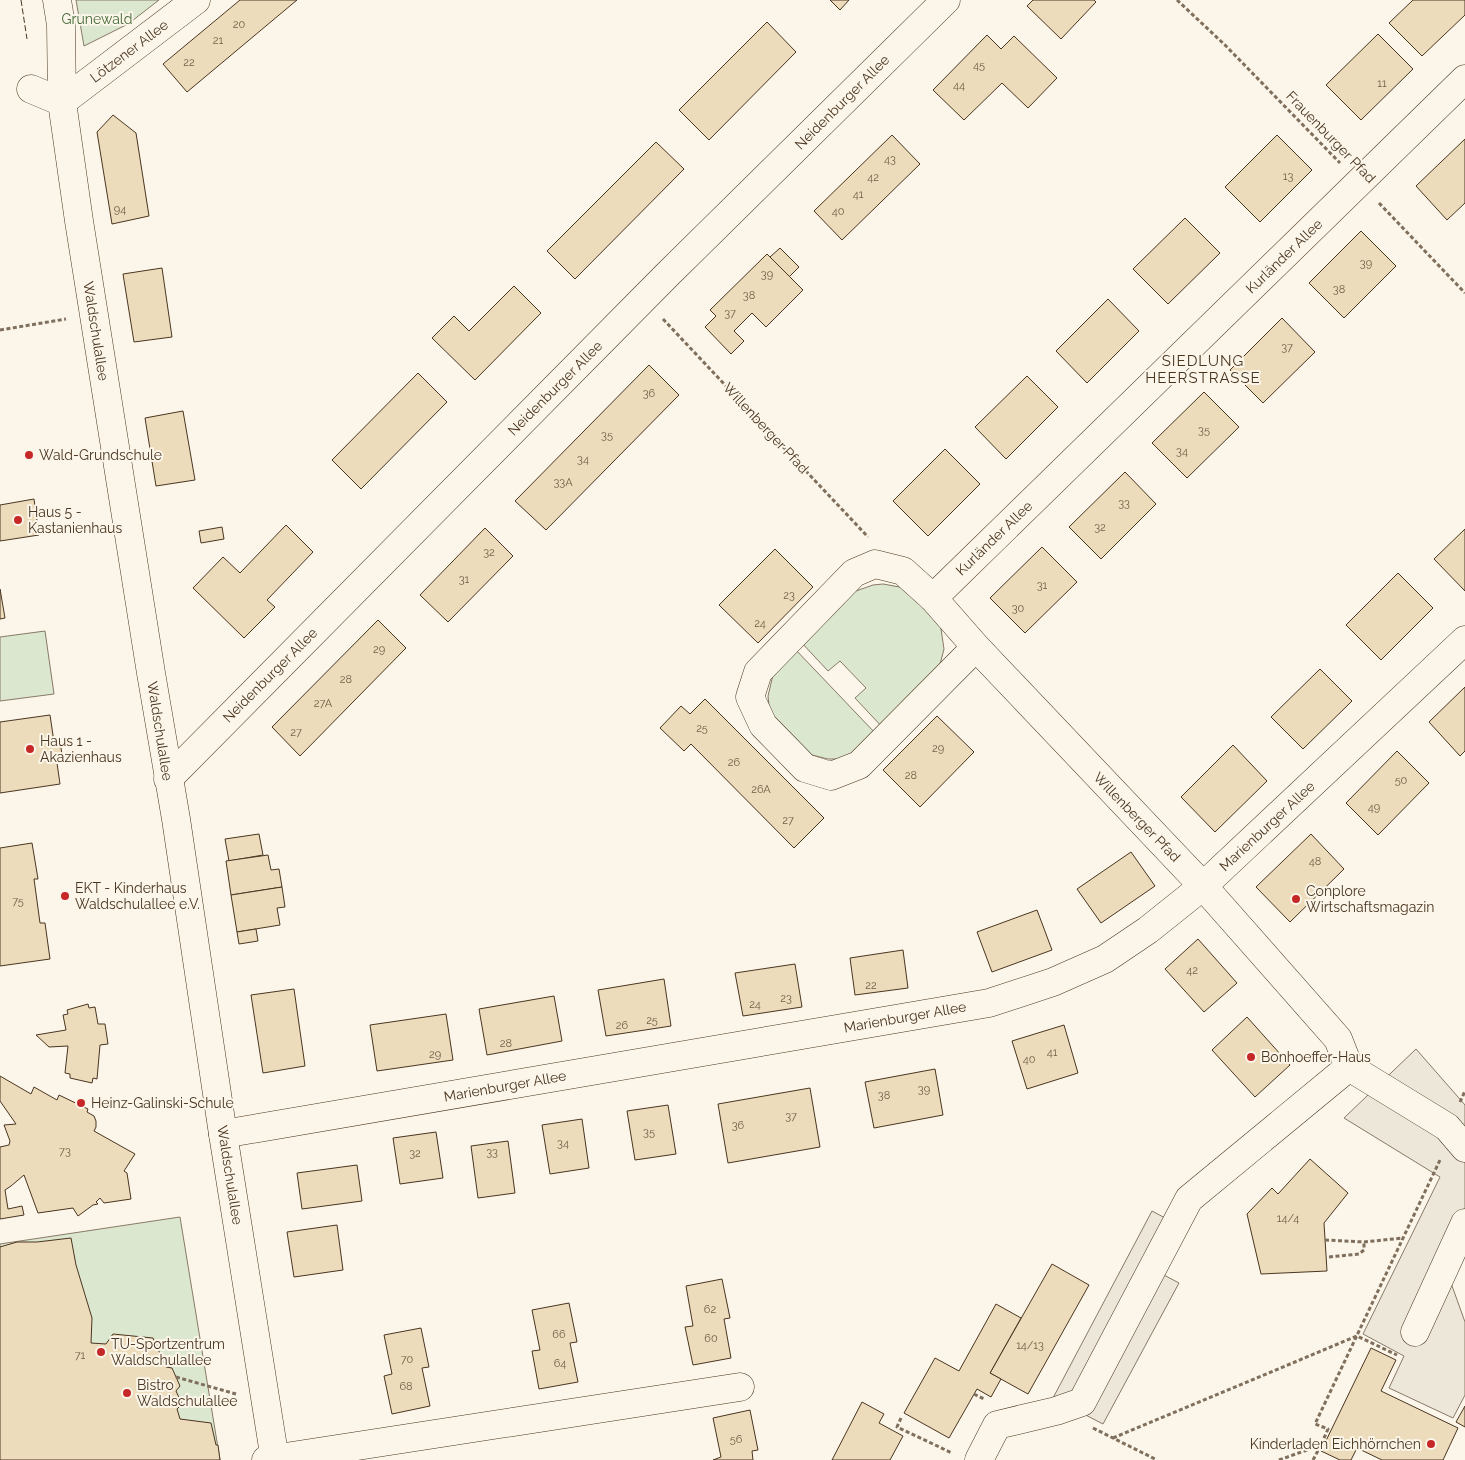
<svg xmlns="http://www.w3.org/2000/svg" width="1465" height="1460" font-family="Raleway,sans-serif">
  <rect width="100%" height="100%" fill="#fbf6e9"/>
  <!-- green -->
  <g fill="#dce7d0" stroke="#887966">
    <polygon points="76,0 159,0 128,24 84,46"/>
    <polygon points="883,584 905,588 937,617 941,629 944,649 938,672 884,729 855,698 866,688 840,661 828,671 800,641 853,592 873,585"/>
    <polygon points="45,631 54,694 0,701 0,637"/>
    <polygon points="794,648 878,736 866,748 839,759 828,759 804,753 784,739 769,706 768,696 773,675"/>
    <polygon points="180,1217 220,1460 0,1460 0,1244"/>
  </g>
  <!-- parking -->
  <g fill="#ede7d9" stroke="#887966">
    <polygon points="1416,1049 1465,1105 1465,1237 1451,1283 1465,1322 1465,1395 1453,1418 1389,1388 1404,1356 1363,1334 1440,1177 1344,1118"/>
    <polygon points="1152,1211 1184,1228 1160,1273 1179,1283 1103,1424 1053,1398"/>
  </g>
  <!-- building -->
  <g fill="#ecdcbc" stroke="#4a3520">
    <polygon points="240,0 297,0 187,92 163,64"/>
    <polygon points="830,0 849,0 840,10"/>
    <polygon points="1033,0 1094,0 1096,2 1061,39 1027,6"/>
    <polygon points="1413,0 1465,0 1465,15 1422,56 1389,23"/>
    <polygon points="767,22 796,52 709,140 679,110"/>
    <polygon points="1378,34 1413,69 1361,120 1326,85"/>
    <polygon points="987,35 1001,49 1014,36 1057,78 1028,108 1002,83 964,120 933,90"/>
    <polygon points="113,115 136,133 149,216 112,224 97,132"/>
    <polygon points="892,135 920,164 842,240 814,211"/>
    <polygon points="1277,135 1312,170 1260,222 1225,187"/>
    <polygon points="1465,139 1465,203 1447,220 1416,186"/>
    <polygon points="656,142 684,169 575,279 547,251"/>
    <polygon points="1185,218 1220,253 1168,304 1133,269"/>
    <polygon points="1361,231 1396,266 1344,318 1309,283"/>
    <polygon points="780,248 799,267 789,277 770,257"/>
    <polygon points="767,254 803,290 766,327 752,313 734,331 744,341 731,354 705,327 716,316 710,310"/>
    <polygon points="162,268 172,337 134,342 123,274"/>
    <polygon points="514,286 541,313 475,380 432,338 454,316 469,331"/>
    <polygon points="1108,299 1139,331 1087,383 1056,351"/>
    <polygon points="1282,318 1315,352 1263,403 1230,370"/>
    <polygon points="649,365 679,395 546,530 515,501"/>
    <polygon points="418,373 447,402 361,489 332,460"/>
    <polygon points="1027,376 1058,407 1006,459 975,427"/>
    <polygon points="1204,392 1239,427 1187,478 1152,443"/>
    <polygon points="183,411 195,480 156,486 145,418"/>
    <polygon points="945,449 980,484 928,536 893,501"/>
    <polygon points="1125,472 1156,504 1101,559 1069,527"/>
    <polygon points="34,499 39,535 0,541 0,505"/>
    <polygon points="286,525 313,552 267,600 275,607 244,638 193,588 223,557 240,573"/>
    <polygon points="222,527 224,539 201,543 199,531"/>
    <polygon points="485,528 513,556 448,622 420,595"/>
    <polygon points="1465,529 1465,591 1434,559"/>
    <polygon points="1042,547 1077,582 1025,633 990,598"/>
    <polygon points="775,549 813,587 758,643 719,605"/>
    <polygon points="1398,573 1433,608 1381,660 1346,625"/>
    <polygon points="0,589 5,618 0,619"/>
    <polygon points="378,620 406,648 300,756 272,727"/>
    <polygon points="1320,669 1352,701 1303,749 1271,717"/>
    <polygon points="1465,687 1465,751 1460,756 1429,722"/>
    <polygon points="705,699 824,818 794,848 691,744 684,751 660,728 681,706 690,714"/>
    <polygon points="50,715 54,742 60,741 62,755 56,756 60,784 0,793 0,722"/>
    <polygon points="937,716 974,752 920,807 883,770"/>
    <polygon points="1233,745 1267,781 1215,832 1181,797"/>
    <polygon points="1397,751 1429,783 1378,835 1346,803"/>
    <polygon points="259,834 263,855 229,861 225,839"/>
    <polygon points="1311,834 1344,869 1290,922 1256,887"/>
    <polygon points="32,843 38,879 34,879 40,923 45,923 50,959 0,966 0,848"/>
    <polygon points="1131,852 1155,886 1101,923 1077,889"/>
    <polygon points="268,855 271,870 279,869 282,887 231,895 226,861"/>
    <polygon points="282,887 285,907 277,908 280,925 237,932 231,895"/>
    <polygon points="1037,910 1052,950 992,972 977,932"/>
    <polygon points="256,929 258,941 239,944 237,932"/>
    <polygon points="1198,939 1237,983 1204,1012 1165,969"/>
    <polygon points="903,950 908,988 855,995 850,958"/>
    <polygon points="795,964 802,1007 743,1016 735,973"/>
    <polygon points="664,979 671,1026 606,1036 598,990"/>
    <polygon points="294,989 305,1066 263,1073 251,995"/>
    <polygon points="554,996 562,1041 487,1055 479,1009"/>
    <polygon points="88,1004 89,1008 95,1007 98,1024 105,1024 108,1044 100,1045 97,1079 93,1078 92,1083 70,1078 70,1074 65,1073 68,1046 49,1047 36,1035 66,1030 63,1015 68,1014 67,1010"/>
    <polygon points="446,1014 453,1060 377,1071 370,1025"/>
    <polygon points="1247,1017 1290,1065 1255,1097 1212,1050"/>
    <polygon points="1064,1025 1078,1073 1027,1089 1012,1041"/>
    <polygon points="935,1069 943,1115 874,1128 865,1082"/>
    <polygon points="0,1076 31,1094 34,1087 57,1100 59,1095 88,1109 87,1112 94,1116 96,1121 96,1127 94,1131 135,1154 124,1171 127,1173 131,1199 104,1203 100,1198 96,1202 98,1204 93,1205 78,1216 73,1208 38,1213 24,1175 11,1186 5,1190 8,1209 22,1206 24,1215 0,1219 0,1147 9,1145 10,1141 4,1125 16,1124 0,1101"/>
    <polygon points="810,1088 820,1147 728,1163 718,1104"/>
    <polygon points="668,1105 676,1154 635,1160 627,1111"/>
    <polygon points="582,1119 589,1168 550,1174 542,1125"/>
    <polygon points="436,1132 443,1178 400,1184 393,1138"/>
    <polygon points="508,1141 515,1193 478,1198 471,1146"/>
    <polygon points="1310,1159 1348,1193 1324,1223 1327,1271 1261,1274 1247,1214 1272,1188 1278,1194"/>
    <polygon points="357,1165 362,1201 302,1209 297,1173"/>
    <polygon points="337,1225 343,1270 294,1277 287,1232"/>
    <polygon points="71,1238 76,1265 92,1318 91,1343 106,1344 113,1334 153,1338 166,1367 172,1368 180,1386 176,1391 182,1404 177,1409 180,1419 211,1423 216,1445 218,1445 220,1460 0,1460 0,1247 17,1242 37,1242"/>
    <polygon points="1052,1264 1089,1285 1028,1394 990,1373"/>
    <polygon points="722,1279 730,1318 724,1319 731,1358 693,1365 685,1327 693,1326 686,1286"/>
    <polygon points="569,1303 577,1342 570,1343 578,1382 539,1389 532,1351 540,1350 532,1310"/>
    <polygon points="996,1304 1021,1318 990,1373 1001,1379 991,1397 977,1389 949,1438 904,1413 935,1358 959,1371"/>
    <polygon points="421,1328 429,1367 422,1368 430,1406 392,1414 384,1376 392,1374 384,1335"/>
    <polygon points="1371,1348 1396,1360 1381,1391 1458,1428 1443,1460 1382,1460 1357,1448 1351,1460 1340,1460 1321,1451"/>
    <polygon points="862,1402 884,1414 879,1423 903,1436 890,1460 832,1460"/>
    <polygon points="1465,1406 1465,1427 1456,1422"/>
    <polygon points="750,1410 758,1450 752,1451 753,1460 713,1460 721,1457 713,1418"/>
  </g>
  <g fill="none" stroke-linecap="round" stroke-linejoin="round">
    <!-- minor casing -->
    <g stroke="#4a3520" stroke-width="29">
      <g id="minor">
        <polyline points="57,0 61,25 62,102 79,221 151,673 176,819 223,1134 275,1460"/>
        <polyline points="31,89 62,102"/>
        <polyline points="62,102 196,0"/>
        <polyline points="933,598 1465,79"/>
        <polyline points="976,647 859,765 831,776 805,768 763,725 750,697 758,672 854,573 875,564 903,571 933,598 976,647 1203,886 1338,1039 1349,1067"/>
        <polyline points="168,779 667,275 946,0"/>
        <polyline points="223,1134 989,1003 1053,982 1105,959 1148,930 1203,886 1465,640"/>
        <polyline points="1415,1332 1465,1223"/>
        <polyline points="266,1460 740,1387"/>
        <polyline points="979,1460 997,1425 1056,1411 1082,1402 1189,1199 1349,1067 1447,1127 1465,1148"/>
      </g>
    </g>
    <!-- path -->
    <g stroke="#7f6f5c" stroke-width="3" stroke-dasharray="4 2.5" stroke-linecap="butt">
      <polyline points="1177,0 1225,45 1340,163"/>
      <polyline points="1379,203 1465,293"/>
      <polyline points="663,319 868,537"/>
      <polyline points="0,330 66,319"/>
      <polyline points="1460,1102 1465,1091"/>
      <polyline points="1325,1240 1364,1242 1403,1238"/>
      <polyline points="1329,1257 1359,1254 1364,1250 1364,1242"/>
      <polyline points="176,1377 236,1394"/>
      <polyline points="974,1394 984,1399"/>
      <polyline points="901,1418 897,1427 952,1453"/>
      <polyline points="1093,1428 1157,1460"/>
      <polyline points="1113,1438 1357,1336 1397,1355"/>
      <polyline points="1279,1460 1321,1445 1328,1429 1315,1424 1440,1160"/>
      <polyline points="1313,1460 1321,1445"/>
    </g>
    <!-- minor -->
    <use href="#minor" stroke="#fbf6e9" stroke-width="28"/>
    <!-- fence -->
    <polyline stroke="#4a3520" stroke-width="1" stroke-dasharray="6 2.5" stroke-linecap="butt" points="21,0 27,39"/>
  </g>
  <!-- markers -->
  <g fill="#c62828" stroke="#fbf6e9" stroke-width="2">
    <circle cx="29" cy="455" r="5"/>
    <circle cx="18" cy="520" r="5"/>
    <circle cx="30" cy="749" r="5"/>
    <circle cx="65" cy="896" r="5"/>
    <circle cx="1296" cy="899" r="5"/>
    <circle cx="1251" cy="1057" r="5"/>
    <circle cx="81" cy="1103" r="5"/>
    <circle cx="101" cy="1352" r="5"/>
    <circle cx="127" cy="1393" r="5"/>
    <circle cx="1431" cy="1444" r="5"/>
  </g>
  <g text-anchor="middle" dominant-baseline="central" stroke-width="4" stroke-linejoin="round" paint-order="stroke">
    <!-- number labels -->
    <g font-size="11" fill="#725f47">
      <text x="239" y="24">20</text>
      <text x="218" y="40">21</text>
      <text x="189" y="62">22</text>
      <text x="979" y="65">45</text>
      <text x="1382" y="83">11</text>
      <text x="959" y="85">44</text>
      <text x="890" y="159">43</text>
      <text x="1288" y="176">13</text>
      <text x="873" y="177">42</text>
      <text x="858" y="194">41</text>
      <text x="120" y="209">94</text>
      <text x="838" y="211">40</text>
      <text x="1366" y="263">39</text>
      <text x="767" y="274">39</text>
      <text x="1339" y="289">38</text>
      <text x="749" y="295">38</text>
      <text x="730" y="313">37</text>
      <text x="1287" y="347">37</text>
      <text x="649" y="393">36</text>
      <text x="1204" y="430">35</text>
      <text x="607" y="435">35</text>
      <text x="1182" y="451">34</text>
      <text x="583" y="459">34</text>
      <text x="563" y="482">33A</text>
      <text x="1124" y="503">33</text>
      <text x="1100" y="527">32</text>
      <text x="489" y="552">32</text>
      <text x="464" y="579">31</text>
      <text x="1042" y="585">31</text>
      <text x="789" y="595">23</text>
      <text x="1018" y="608">30</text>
      <text x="760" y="623">24</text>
      <text x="379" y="649">29</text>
      <text x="346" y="679">28</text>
      <text x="323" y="703">27A</text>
      <text x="702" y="728">25</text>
      <text x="296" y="732">27</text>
      <text x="938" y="748">29</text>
      <text x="734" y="762">26</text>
      <text x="911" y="775">28</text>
      <text x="1401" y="780">50</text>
      <text x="761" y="789">26A</text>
      <text x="1374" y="807">49</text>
      <text x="788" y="820">27</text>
      <text x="1315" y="861">48</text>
      <text x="18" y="901">75</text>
      <text x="1192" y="970">42</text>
      <text x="871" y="985">22</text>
      <text x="786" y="998">23</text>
      <text x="755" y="1004">24</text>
      <text x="652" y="1020">25</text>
      <text x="622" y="1025">26</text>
      <text x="506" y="1043">28</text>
      <text x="1052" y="1052">41</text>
      <text x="435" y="1054">29</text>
      <text x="1029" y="1059">40</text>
      <text x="924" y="1089">39</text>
      <text x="884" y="1095">38</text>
      <text x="791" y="1116">37</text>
      <text x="738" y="1125">36</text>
      <text x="649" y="1132">35</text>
      <text x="563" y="1143">34</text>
      <text x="65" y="1151">73</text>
      <text x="492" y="1152">33</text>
      <text x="415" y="1153">32</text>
      <text x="1288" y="1218">14/4</text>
      <text x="710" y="1309">62</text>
      <text x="559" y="1334">66</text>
      <text x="711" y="1338">60</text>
      <text x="1030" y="1345">14/13</text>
      <text x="80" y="1355">71</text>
      <text x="407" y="1359">70</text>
      <text x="560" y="1363">64</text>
      <text x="406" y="1386">68</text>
      <text x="736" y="1439">56</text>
    </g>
    <!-- park labels -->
    <g font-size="14" fill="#436837" stroke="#fbf6e9">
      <text x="97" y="19">Grunewald</text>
    </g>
    <!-- street labels -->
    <g font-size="14" fill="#4a3520" stroke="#fbf6e9">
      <text transform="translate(129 51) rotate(-37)">Lötzener Allee</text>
      <text transform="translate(842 102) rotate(-45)">Neidenburger Allee</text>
      <text transform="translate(1331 137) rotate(46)">Frauenburger Pfad</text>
      <text transform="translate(1284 256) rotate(-44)">Kurländer Allee</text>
      <text transform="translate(96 331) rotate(81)">Waldschulallee</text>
      <text transform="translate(555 388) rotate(-45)">Neidenburger Allee</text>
      <text transform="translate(766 428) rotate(47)">Willenberger Pfad</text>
      <text transform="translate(994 538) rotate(-44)">Kurländer Allee</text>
      <text transform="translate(270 675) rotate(-45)">Neidenburger Allee</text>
      <text transform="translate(160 731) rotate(81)">Waldschulallee</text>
      <text transform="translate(1137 817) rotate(46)">Willenberger Pfad</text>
      <text transform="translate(1267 826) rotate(-43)">Marienburger Allee</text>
      <text transform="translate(905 1017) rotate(-10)">Marienburger Allee</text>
      <text transform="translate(505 1086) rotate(-10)">Marienburger Allee</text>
      <text transform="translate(230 1175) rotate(81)">Waldschulallee</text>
    </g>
    <!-- poi labels -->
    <g font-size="14" fill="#4a3520" stroke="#fbf6e9" text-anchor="start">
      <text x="39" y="455">Wald-Grundschule</text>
      <text x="28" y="512">Haus 5 -<tspan x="28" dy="16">Kastanienhaus</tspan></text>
      <text x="40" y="741">Haus 1 -<tspan x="40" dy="16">Akazienhaus</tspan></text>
      <text x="75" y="888">EKT - Kinderhaus<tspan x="75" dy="16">Waldschulallee e.V.</tspan></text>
      <text x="1306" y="891">Conplore<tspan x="1306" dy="16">Wirtschaftsmagazin</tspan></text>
      <text x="1261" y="1057">Bonhoeffer-Haus</text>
      <text x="91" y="1103">Heinz-Galinski-Schule</text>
      <text x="111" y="1344">TU-Sportzentrum<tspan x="111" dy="16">Waldschulallee</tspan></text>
      <text x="137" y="1385">Bistro<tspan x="137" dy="16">Waldschulallee</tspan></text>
      <text x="1421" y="1444" text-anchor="end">Kinderladen Eichhörnchen</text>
    </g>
    <!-- neighbourhood labels -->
    <g font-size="15" letter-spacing="1" fill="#4a3520" stroke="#fbf6e9">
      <text x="1203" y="361">SIEDLUNG<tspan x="1203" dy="17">HEERSTRASSE</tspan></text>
    </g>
  </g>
</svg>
